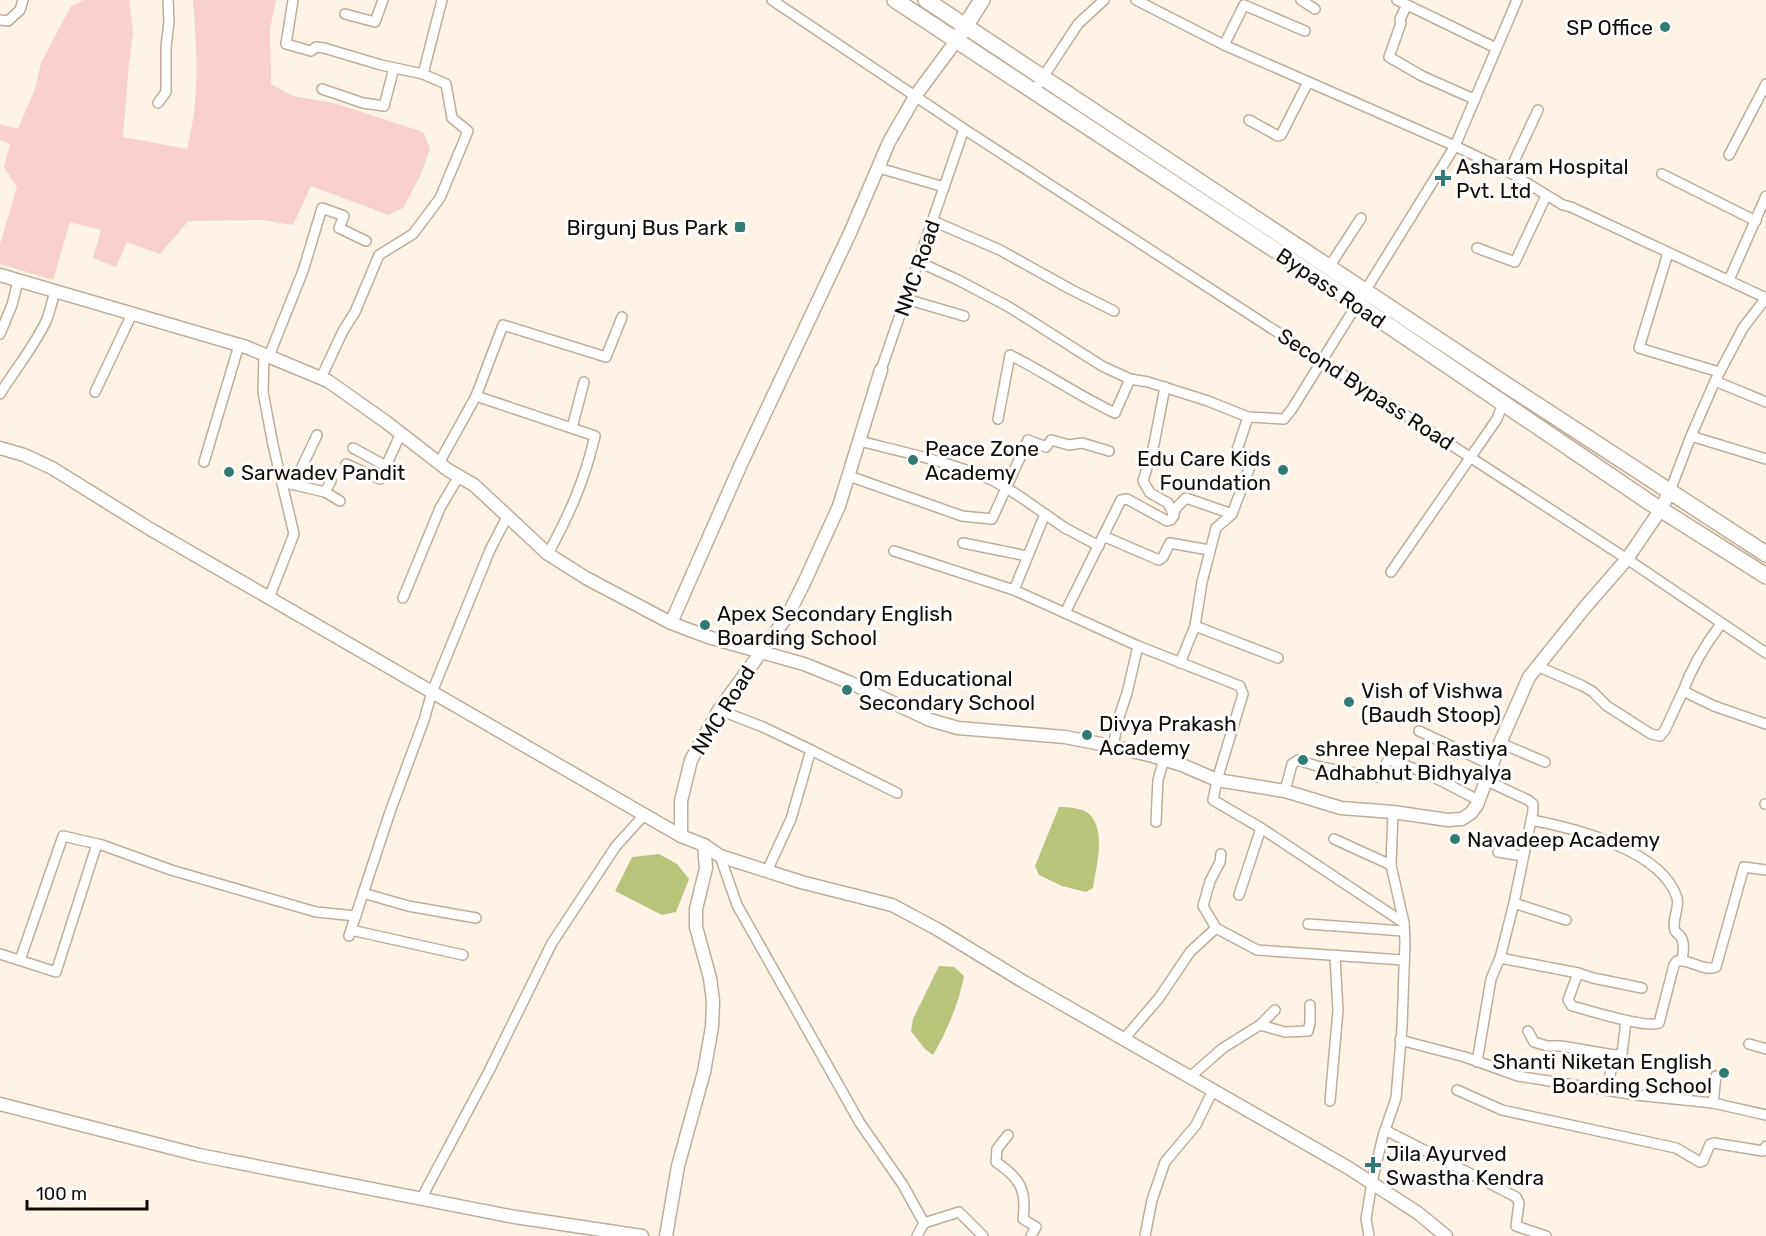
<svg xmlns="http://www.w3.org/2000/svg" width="1766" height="1236" font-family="Rubik,sans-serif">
  <rect width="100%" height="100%" fill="#fef3e7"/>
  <!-- green -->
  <path fill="#f8cfcb" d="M84 0H129L133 33 129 63 123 137 187 149C200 99 197 51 193 0H276L270 29 271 84 293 96 334 103 423 132 430 149 420 176 403 208 389 215 311 186 293 225 262 220 188 221 160 254 127 242 116 267 93 258 101 230 70 222 53 280 0 264V244L17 187 4 167 10 144 0 140V124L18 129 35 89 41 63 71 6Z"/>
  <!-- water -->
  <g fill="#b8c47c">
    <path d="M1059 807C1068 807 1085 808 1091 816 1106 834 1096 867 1093 888L1086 892 1062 886 1039 875 1035 866Z"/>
    <polygon points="659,854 677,864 689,879 676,912 662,915 615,891 632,857"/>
    <path d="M939 966 954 967 964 976C959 1003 947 1031 933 1055L925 1049 911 1031 913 1019Z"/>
  </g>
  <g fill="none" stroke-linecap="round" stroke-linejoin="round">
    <!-- minor casing -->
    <g stroke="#bfad9a" stroke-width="12">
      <g id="minor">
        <polyline points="293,0 286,44 311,51 316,47 324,48 381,65 423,74"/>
        <polyline points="772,0 964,129 1627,559 1766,653"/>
        <polyline points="1136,0 1224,45 1455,146 1509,172 1563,205 1571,207 1766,298"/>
        <polyline points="1301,0 1315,9"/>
        <polyline points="1397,0 1496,48"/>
        <polyline points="1407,5 1400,19 1401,23 1389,57 1422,76 1474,99"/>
        <polyline points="345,14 375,22 383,0"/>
        <polyline points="0,20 8,21 20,10 23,0"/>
        <polyline points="1224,45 1244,5 1305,31"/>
        <polyline points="322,89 363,103 384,106 394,68"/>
        <polyline points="1034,91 1078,24 1104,0"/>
        <polyline points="158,103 166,92 166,47 169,22 168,0"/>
        <polyline points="1249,120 1278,136 1281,135 1308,82"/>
        <polyline points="1729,155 1766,84"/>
        <polyline points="879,168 944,187"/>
        <polyline points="1509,172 1538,110"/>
        <polyline points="1662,174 1756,221"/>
        <polyline points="933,221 1000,250 1070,289 1114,311"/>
        <polyline points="1477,248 1515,262 1546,196"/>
        <polyline points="1668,253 1639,348 1719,372"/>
        <polyline points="919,262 958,280 1009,307 1102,366 1130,379 1148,382 1208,401 1248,417 1284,419 1292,409 1455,146 1517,0"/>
        <polyline points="1329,267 1361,218"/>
        <polyline points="1729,280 1766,196"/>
        <polyline points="906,299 964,316"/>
        <polyline points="0,334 12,305 18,281"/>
        <polyline points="264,354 263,392 273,445 294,534 269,598"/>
        <polyline points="269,356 303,271 322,208 344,216 339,228 366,241"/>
        <polyline points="881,370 964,129"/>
        <polyline points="321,378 343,331 355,312 379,255 413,234 440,198 468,131 452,118 446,84 423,74 442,0"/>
        <polyline points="1715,381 1766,402"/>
        <polyline points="1165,387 1154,444 1143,481 1150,493 1168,503 1174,516"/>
        <polyline points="95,392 132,314"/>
        <path d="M0 394C15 369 35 346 47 319 50 311 52 301 55 292"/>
        <path d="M476 396 595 436C584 482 570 513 548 554"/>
        <path d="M998 419 1010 355C1046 373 1079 396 1115 413L1130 379"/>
        <polyline points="572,428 584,382"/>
        <polyline points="1691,436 1766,459"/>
        <path d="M860 441C902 452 945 461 985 477 1007 486 1026 501 1045 514L1014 590 1138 646 1240 686 1243 694 1217 780 1213 800 1261 828 1404 923"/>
        <polyline points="353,448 386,466"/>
        <polyline points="204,462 239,345"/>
        <polyline points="439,463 476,396 503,325 606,357 622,317"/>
        <polyline points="346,464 380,479 401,433"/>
        <polyline points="280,474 299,473 317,435"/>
        <polyline points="849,476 962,516 992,519 1028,440 1046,447 1051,440 1069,445 1082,443 1109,451"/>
        <polyline points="282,482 325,492 340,501"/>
        <polyline points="1670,491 1691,436 1715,381 1743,328 1766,298"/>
        <polyline points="325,492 331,481"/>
        <polyline points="1045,514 1065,528 1099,546"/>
        <polyline points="1103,536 1159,560 1163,557 1170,543 1209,550"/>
        <polyline points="963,543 1027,556"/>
        <polyline points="894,551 1014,590"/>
        <polyline points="1391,572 1497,419 1503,403"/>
        <polyline points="403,598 440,508 459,476"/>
        <polyline points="1065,613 1121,500 1127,499 1167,521 1171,520 1176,508 1186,498 1232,514"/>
        <path d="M1721 624C1705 645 1692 667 1683 691L1714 706 1766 724"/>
        <polyline points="1195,626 1278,658"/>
        <polyline points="1180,663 1195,626 1202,582 1216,528 1232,514 1252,461 1252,459 1237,450 1248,417"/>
        <polyline points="1537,666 1583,686 1593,692 1607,706 1651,734 1660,736 1665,730 1683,691"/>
        <polyline points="719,710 763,727 811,750 791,819 767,871"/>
        <polyline points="1419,731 1491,765"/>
        <polyline points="1500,743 1545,762"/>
        <polyline points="1113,747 1118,720 1127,693 1138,646"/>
        <polyline points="811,750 897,793"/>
        <path d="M1285 791 1292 764 1298 760 1320 767 1377 777 1382 772 1388 760C1420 768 1449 785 1478 800"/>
        <polyline points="1765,804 1766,804"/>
        <path d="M1531 820C1574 828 1662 850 1677 898 1680 908 1671 921 1675 931 1675 932 1681 936 1681 937 1685 944 1683 953 1682 960"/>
        <polyline points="1156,822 1158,780 1164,759"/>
        <polyline points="1334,839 1391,865"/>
        <polyline points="1498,852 1523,856"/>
        <polyline points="720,856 737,905 860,1123 903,1185 924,1223 917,1236"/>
        <polyline points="363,893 408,906 476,918"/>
        <polyline points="1239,895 1261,828"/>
        <polyline points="1514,903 1566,920"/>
        <polyline points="1308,924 1404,931"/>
        <polyline points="1216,928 1203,906 1210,881 1220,862 1221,854"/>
        <polyline points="351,930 463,955"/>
        <polyline points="349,936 390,812 424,720 432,692 490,550 508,515"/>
        <polyline points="0,954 56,972 97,844"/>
        <polyline points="1500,958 1578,973"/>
        <polyline points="20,960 63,836 102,845 171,870 316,912 356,916"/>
        <path d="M1642 988 1593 978 1578 973 1568 1000 1572 1006C1588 1010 1647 1029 1659 1023L1674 965 1677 961C1690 959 1704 972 1716 967L1744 867 1766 870"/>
        <polyline points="1260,1025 1285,1032 1308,1031 1310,1023 1310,1005"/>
        <polyline points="1528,1031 1534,1042 1547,1046 1561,1046 1614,1055"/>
        <polyline points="1124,1039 1159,998 1190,952 1216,928 1257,950 1403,960"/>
        <polyline points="1400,1040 1465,1057 1518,1076 1636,1095 1713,1103 1766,1115"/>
        <polyline points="1749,1044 1766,1049"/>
        <polyline points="1477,1062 1491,979 1500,958 1514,903 1533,811 1533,804 1528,800 1485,780"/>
        <polyline points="1190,1077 1223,1048 1260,1025 1275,1010"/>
        <polyline points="1457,1090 1502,1110 1676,1148 1700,1162 1703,1161 1710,1144 1714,1143 1763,1151 1766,1146"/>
        <polyline points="1607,1090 1614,1055 1622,1054 1626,1021"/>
        <polyline points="1330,1101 1338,1010 1335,957"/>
        <polyline points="1713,1103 1716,1076"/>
        <polyline points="1385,1130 1516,1197 1519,1203 1516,1226 1546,1236"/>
        <path d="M1008 1135 997 1149 996 1162C1020 1178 1027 1190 1023 1219L1036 1227 1031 1236"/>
        <polyline points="421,1199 489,1071 552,943 616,846 645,814"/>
        <polyline points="924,1223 959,1212 983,1236"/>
        <polyline points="1145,1236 1152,1200 1165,1162 1196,1125 1213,1090"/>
        <polyline points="1369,1236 1366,1219 1372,1182 1383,1136 1396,1098 1402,1027 1405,942 1404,923 1391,865 1393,812"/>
      </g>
    </g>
    <!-- tertiary casing -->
    <g stroke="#bfad9a" stroke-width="15">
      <g id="tertiary">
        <polyline points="0,275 246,347 328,381 386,422 448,470 474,485 548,554 586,578 671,623 708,637 804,664 851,683 930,720 958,728 1065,737 1106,745 1153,756 1182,765 1217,780 1285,791 1341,808 1393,812 1448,820 1462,819 1471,813 1477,805 1500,743 1529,677 1586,606 1627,559 1661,509 1670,491"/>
        <polyline points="0,448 24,455 52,468 150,529 681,836"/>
        <polyline points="671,623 742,462 850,233 889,142 916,95 956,41"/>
        <polyline points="704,845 720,856 801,882 892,905 937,929 1024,982 1347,1167 1418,1213 1446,1236"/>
        <polyline points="0,1104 199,1155 515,1217 642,1236"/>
        <polyline points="666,1236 678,1166 704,1072 712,1027 713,1001 710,978 696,927 696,909 706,868 704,845 681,836 681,801 691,760 719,710 788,615 804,583 839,506 881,370"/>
      </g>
    </g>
    <!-- primary casing -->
    <g stroke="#bfad9a" stroke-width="18">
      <g id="primary">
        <polyline points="895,0 1357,304 1649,502 1766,576"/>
        <polyline points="926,0 1508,386 1766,554"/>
        <polyline points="961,33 982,0"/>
      </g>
    </g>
    <!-- minor -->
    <use href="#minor" stroke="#fff" stroke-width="9"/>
    <!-- tertiary -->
    <use href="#tertiary" stroke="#fff" stroke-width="12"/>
    <!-- primary -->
    <use href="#primary" stroke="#fff" stroke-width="15"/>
  </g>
  <!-- markers -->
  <g fill="#337a72" stroke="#fff" stroke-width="2">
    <circle cx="1665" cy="27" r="6"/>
    <path d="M1440 169h6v6h6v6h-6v6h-6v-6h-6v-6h6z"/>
    <rect x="734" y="221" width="12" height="12" rx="3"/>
    <circle cx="913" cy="460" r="6"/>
    <circle cx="1283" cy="470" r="6"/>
    <circle cx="229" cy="472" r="6"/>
    <circle cx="705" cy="625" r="6"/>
    <circle cx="847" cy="690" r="6"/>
    <circle cx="1349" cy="702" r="6"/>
    <circle cx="1087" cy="735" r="6"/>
    <circle cx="1303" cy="760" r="6"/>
    <circle cx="1455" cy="839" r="6"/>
    <circle cx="1724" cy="1073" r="6"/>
    <path d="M1370 1156h6v6h6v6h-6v6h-6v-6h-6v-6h6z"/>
  </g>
  <g text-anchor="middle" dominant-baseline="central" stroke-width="6" stroke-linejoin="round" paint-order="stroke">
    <!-- poi labels -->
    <g font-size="21" fill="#120c06" stroke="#fff" text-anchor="start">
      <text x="1653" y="27" text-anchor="end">SP Office</text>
      <text x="1456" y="166">Asharam Hospital<tspan x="1456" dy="24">Pvt. Ltd</tspan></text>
      <text x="728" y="227" text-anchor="end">Birgunj Bus Park</text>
      <text x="925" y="448">Peace Zone<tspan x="925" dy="24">Academy</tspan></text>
      <text x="1271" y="458" text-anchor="end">Edu Care Kids<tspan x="1271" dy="24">Foundation</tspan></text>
      <text x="241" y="472">Sarwadev Pandit</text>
      <text x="717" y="613">Apex Secondary English<tspan x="717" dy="24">Boarding School</tspan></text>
      <text x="859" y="678">Om Educational<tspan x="859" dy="24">Secondary School</tspan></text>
      <text x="1361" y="690">Vish of Vishwa<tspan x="1361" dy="24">(Baudh Stoop)</tspan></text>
      <text x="1099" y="723">Divya Prakash<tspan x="1099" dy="24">Academy</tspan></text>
      <text x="1315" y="748">shree Nepal Rastiya<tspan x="1315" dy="24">Adhabhut Bidhyalya</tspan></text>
      <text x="1467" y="839">Navadeep Academy</text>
      <text x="1712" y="1061" text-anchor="end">Shanti Niketan English<tspan x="1712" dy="24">Boarding School</tspan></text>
      <text x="1386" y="1153">Jila Ayurved<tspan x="1386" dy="24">Swastha Kendra</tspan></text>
    </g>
    <!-- street labels -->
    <g font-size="21" fill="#120c06" stroke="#fff">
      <text transform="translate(917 268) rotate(-71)">NMC Road</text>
      <text transform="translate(1331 288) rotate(34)">Bypass Road</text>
      <text transform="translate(1366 389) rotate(33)">Second Bypass Road</text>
      <text transform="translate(723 710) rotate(-58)">NMC Road</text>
    </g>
  </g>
  <!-- scale -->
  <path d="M27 1200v9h120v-9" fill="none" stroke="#120c06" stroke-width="3"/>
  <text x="36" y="1200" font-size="18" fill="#120c06" stroke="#ffffff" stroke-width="4.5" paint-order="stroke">100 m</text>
</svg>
